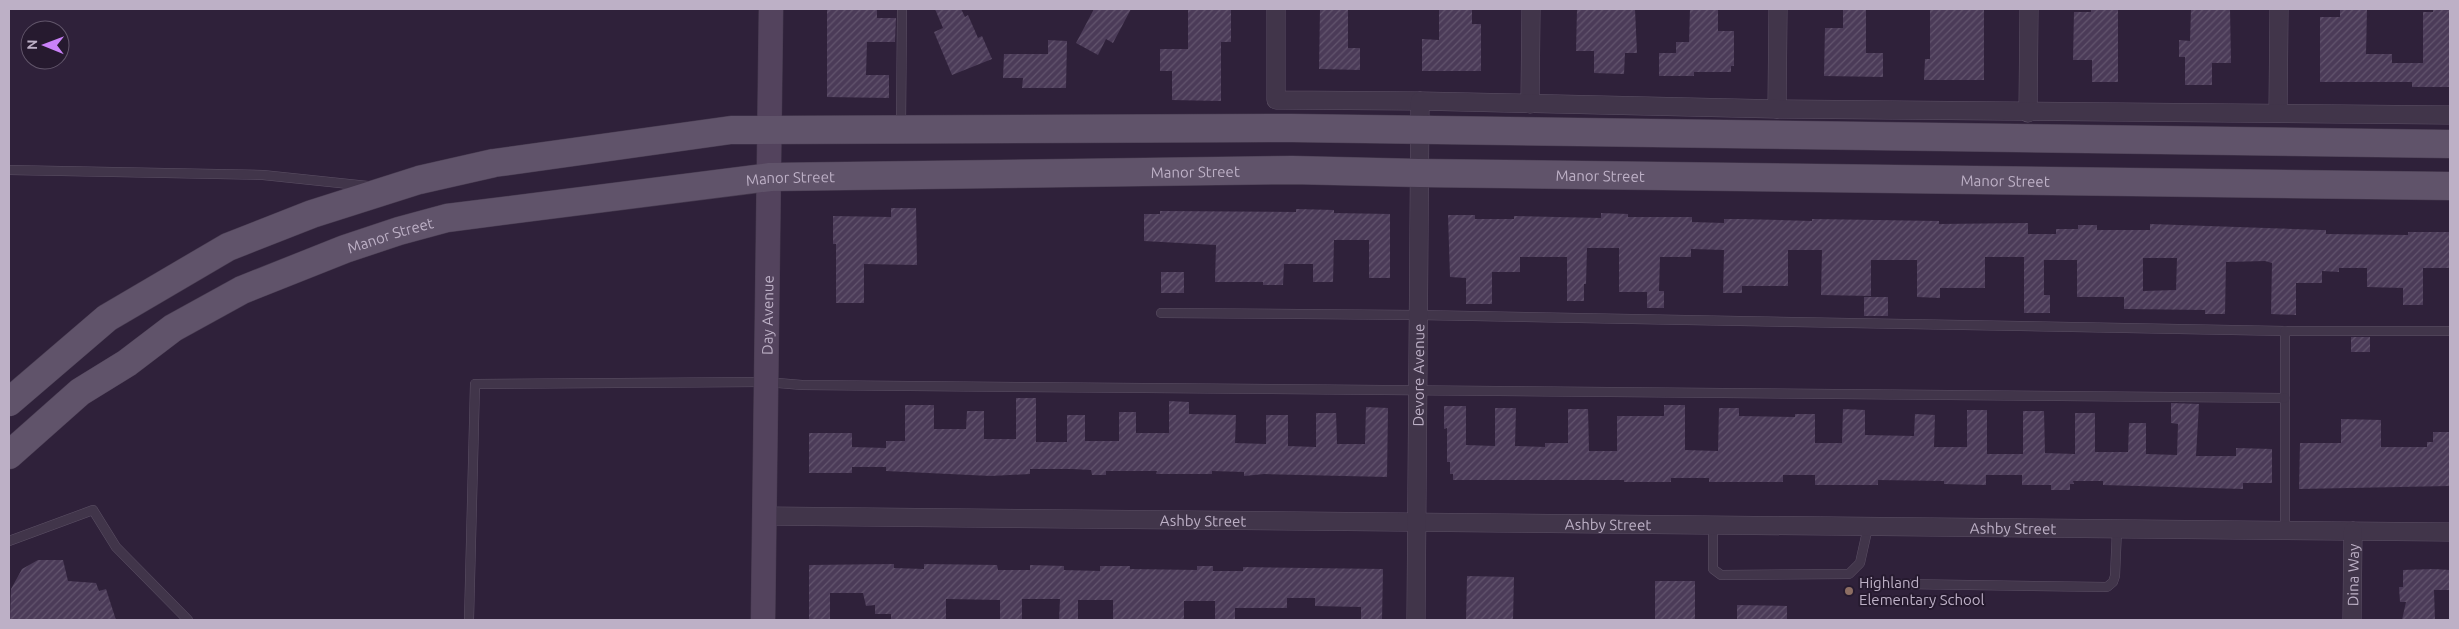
<svg xmlns="http://www.w3.org/2000/svg" width="2459" height="629" font-family="Ubuntu,sans-serif">
  <defs>
    <pattern id="building-hatch" width="6" height="6" patternUnits="userSpaceOnUse" patternTransform="scale(1.25)"><rect width="6" height="6" fill="#4b3b58"/><path d="M-1 1l2-2M0 6l6-6M5 7l2-2" fill="none" stroke="#63556e"/></pattern>
  </defs>
  <rect width="100%" height="100%" fill="#2f213a"/>
  <!-- building -->
  <g fill="url(#building-hatch)" fill-rule="evenodd">
    <polygon points="827,9 877,9 877,18 896,18 895,42 867,42 866,75 889,75 889,98 827,97"/>
    <polygon points="935,9 961,9 965,17 968,15 978,38 982,36 992,59 952,75 934,32 943,28"/>
    <polygon points="1094,9 1131,9 1113,43 1106,39 1098,55 1076,43"/>
    <polygon points="1188,9 1231,9 1231,42 1221,42 1221,101 1172,100 1172,71 1160,71 1160,49 1188,49"/>
    <polygon points="1320,9 1348,9 1348,48 1360,48 1360,70 1319,69"/>
    <polygon points="1439,9 1472,9 1472,24 1481,24 1481,71 1422,71 1422,39 1439,40"/>
    <polygon points="1577,9 1635,9 1637,53 1625,53 1624,74 1594,73 1594,51 1576,51"/>
    <polygon points="1690,9 1718,9 1718,31 1734,31 1734,66 1731,66 1731,72 1694,72 1694,76 1659,76 1659,53 1676,53 1676,42 1689,42"/>
    <polygon points="1843,9 1866,9 1866,53 1883,53 1883,77 1824,76 1825,28 1843,28"/>
    <polygon points="1930,9 1984,9 1984,80 1924,80 1925,59 1930,59"/>
    <polygon points="2091,9 2118,9 2118,82 2092,82 2092,60 2073,60 2074,12 2091,12"/>
    <polygon points="2191,9 2230,9 2231,63 2212,63 2212,85 2185,85 2185,57 2179,57 2179,40 2190,41"/>
    <polygon points="2340,9 2367,9 2366,54 2392,54 2392,63 2423,63 2423,12 2433,12 2433,9 2450,9 2450,87 2412,87 2412,82 2320,82 2320,17 2340,17"/>
    <polygon points="1048,40 1067,41 1066,88 1022,88 1023,78 1003,78 1004,54 1048,54"/>
    <polygon points="891,208 916,208 917,265 864,264 864,303 836,303 836,244 833,244 833,216 891,217"/>
    <polygon points="1296,209 1334,210 1334,213 1390,214 1390,278 1369,278 1369,240 1334,240 1333,282 1313,282 1313,264 1284,264 1283,285 1263,285 1263,282 1215,282 1216,245 1144,241 1144,214 1160,214 1160,211 1296,212"/>
    <path d="M1601 213 1628 214V217H1692V222L1724 223V219H1741L1812 221V219L1939 221V224L2028 223V234H2056V229H2078V225H2097V230H2150V224L2322 230H2326V234L2408 235V232H2450V268H2423V305H2403V288L2367 287V268H2339V272L2322 271V283H2296V315L2271 314 2272 263 2265 261 2226 262 2225 314H2205V310L2124 309V297H2077V260H2044V295H2050V313H2024V257H1985V288H1940V298L1917 297V260H1871V296L1821 295 1822 250H1788V286H1742V293H1723L1724 250 1691 249V257H1660L1659 291H1664V308H1647V292H1619V248H1587L1586 284H1584V301H1567V257H1520V272H1492V304H1466V278L1450 277 1448 215H1475V219H1514V216L1601 218ZM2143 258H2177L2176 290 2143 291Z"/>
    <rect x="1161" y="272" width="23" height="21"/>
    <rect x="1864" y="297" width="24" height="19"/>
    <rect x="2351" y="337" width="19" height="15"/>
    <polygon points="1016,398 1036,398 1036,442 1067,442 1067,415 1085,415 1085,441 1119,441 1119,412 1136,412 1136,433 1169,433 1169,401 1189,402 1189,414 1236,415 1235,443 1266,444 1266,415 1288,415 1288,446 1316,447 1316,413 1336,413 1337,444 1365,444 1366,407 1388,408 1387,477 1264,474 1244,476 1244,472 1212,471 1212,474 1156,474 1157,471 1106,471 1106,475 1092,475 1091,470 1072,469 1030,469 1030,474 991,476 886,471 886,467 852,467 852,473 809,473 809,433 852,433 852,447 886,448 886,441 905,441 905,405 934,405 934,429 966,429 967,411 984,411 984,439 1016,439"/>
    <polygon points="2171,403 2199,404 2196,456 2236,456 2236,448 2272,449 2272,483 2243,483 2243,489 2103,485 2103,481 2073,481 2074,484 2070,484 2070,490 2051,490 2051,485 2022,485 2022,475 1986,475 1986,485 1944,484 1944,481 1878,480 1878,485 1815,485 1815,475 1783,475 1783,482 1709,482 1709,478 1671,478 1671,482 1624,482 1624,480 1453,480 1453,474 1450,474 1450,462 1447,462 1447,428 1444,429 1444,406 1466,406 1466,445 1495,446 1495,408 1516,408 1515,446 1545,447 1545,443 1568,443 1568,409 1588,409 1589,451 1617,451 1617,416 1664,416 1664,405 1685,405 1685,450 1718,451 1719,408 1739,408 1739,416 1795,417 1795,414 1815,414 1815,443 1842,443 1843,409 1865,410 1865,435 1914,436 1915,414 1935,415 1934,447 1967,447 1967,410 1987,410 1987,454 2023,454 2023,411 2044,411 2045,453 2075,454 2075,413 2095,413 2095,452 2128,452 2129,423 2146,423 2146,454 2177,455 2178,424 2171,423"/>
    <polygon points="2341,419 2381,420 2381,447 2427,447 2427,442 2433,442 2433,432 2450,432 2450,486 2299,489 2300,443 2341,443"/>
    <polygon points="38,560 63,560 68,581 96,583 99,591 106,589 116,620 10,620 11,589 22,569"/>
    <polygon points="894,564 894,568 924,569 924,564 997,565 998,570 1030,570 1030,565 1064,566 1064,570 1100,571 1100,566 1130,566 1130,569 1197,570 1197,566 1213,566 1213,571 1243,571 1243,567 1383,569 1382,620 1361,620 1361,607 1315,606 1315,598 1287,598 1287,608 1235,608 1235,620 1215,620 1215,601 1184,601 1184,620 1113,620 1113,600 1078,600 1078,620 1059,620 1060,599 1022,599 1022,620 1000,620 1000,600 946,599 946,620 891,620 891,614 875,614 875,605 866,606 863,593 830,593 830,620 809,620 809,565"/>
    <polygon points="2434,569 2450,570 2450,590 2434,590 2435,620 2402,620 2406,602 2400,602 2399,587 2403,587 2403,570"/>
    <polygon points="1467,576 1514,577 1513,620 1466,620"/>
    <rect x="1655" y="581" width="40" height="39"/>
    <polygon points="1737,605 1787,606 1787,620 1737,620"/>
  </g>
  <g fill="none" stroke-linecap="round" stroke-linejoin="round">
    <!-- lane casing -->
    <g stroke="#5c5065" stroke-width="10">
      <g id="lane">
        <polyline points="901,126 902,9"/>
        <polyline points="9,170 263,175 368,186"/>
        <polyline points="1161,313 1418,315 2285,331"/>
        <polyline points="1713,526 1713,569 1721,575 1849,574 1860,563 1868,527"/>
        <polyline points="2285,530 2285,331 2450,331"/>
        <polyline points="9,541 93,510 116,547 188,620"/>
        <polyline points="1903,584 2107,587 2113,582 2115,576 2117,529"/>
        <polyline points="469,620 475,384 766,382 802,385 2285,398"/>
      </g>
    </g>
    <!-- street casing -->
    <g stroke="#5c5065" stroke-width="19">
      <g id="street">
        <polyline points="1276,9 1276,100 1420,101"/>
        <polyline points="1530,104 1531,9"/>
        <polyline points="1777,109 1778,9"/>
        <polyline points="2028,113 2029,9"/>
        <polyline points="2278,113 2279,9"/>
        <path id="s1" d="M764 516 2450 532"/>
        <path id="s2" d="M1416 620 1420 101 1777 109 2450 115"/>
        <path id="s3" d="M2352 620 2353 531"/>
      </g>
    </g>
    <!-- secondary casing -->
    <g stroke="#473b50" stroke-width="25">
      <g id="secondary">
        <path id="s4" d="M763 620 771 9"/>
      </g>
    </g>
    <!-- primary casing -->
    <g stroke="#473b50" stroke-width="29">
      <g id="primary">
        <polyline points="9,402 107,318 228,247 312,214 419,180 494,163 731,130 1292,128 2450,144"/>
        <path id="s5" d="M9 455 80 392 127 363 173 328 242 290 345 249 399 231 447 218 770 177 1292 170 1419 173 2450 186"/>
      </g>
    </g>
    <!-- lane -->
    <use href="#lane" stroke="#41354a" stroke-width="9"/>
    <!-- street -->
    <use href="#street" stroke="#41354a" stroke-width="18"/>
    <!-- secondary -->
    <use href="#secondary" stroke="#53435d" stroke-width="24"/>
    <!-- primary -->
    <use href="#primary" stroke="#60536a" stroke-width="28"/>
  </g>
  <!-- markers -->
  <circle fill="#8d6e63" stroke="#261a2f" stroke-width="2" cx="1849" cy="591" r="5"/>
  <g text-anchor="middle" dominant-baseline="central" stroke-width="4" stroke-linejoin="round" paint-order="stroke">
    <!-- street labels -->
    <g font-size="15" fill="#bdb0c6" stroke="#261a2f">
      <text stroke="none"><textPath href="#s5" startOffset="1255">Manor Street</textPath></text>
      <text stroke="none"><textPath href="#s5" startOffset="1660">Manor Street</textPath></text>
      <text stroke="none"><textPath href="#s5" startOffset="850">Manor Street</textPath></text>
      <text stroke="none"><textPath href="#s5" startOffset="2065">Manor Street</textPath></text>
      <text stroke="none"><textPath href="#s5" startOffset="445">Manor Street</textPath></text>
      <text stroke="none"><textPath href="#s4" startOffset="305">Day Avenue</textPath></text>
      <text stroke="none"><textPath href="#s2" startOffset="245">Devore Avenue</textPath></text>
      <text stroke="none"><textPath href="#s1" startOffset="439">Ashby Street</textPath></text>
      <text stroke="none"><textPath href="#s1" startOffset="844">Ashby Street</textPath></text>
      <text stroke="none"><textPath href="#s1" startOffset="1249">Ashby Street</textPath></text>
      <text stroke="none"><textPath href="#s3" startOffset="45">Dina Way</textPath></text>
    </g>
    <!-- poi labels -->
    <g font-size="15" fill="#bdb0c6" stroke="#261a2f" text-anchor="start">
      <text x="1859" y="582">Highland<tspan x="1859" dy="17">Elementary School</tspan></text>
    </g>
  </g>
  <!-- border -->
  <rect width="2459" height="629" fill="none" stroke="#bdb0c6" stroke-width="20"/>
  <!-- north arrow -->
  <g transform="translate(45 45) rotate(271)"><circle r="24" fill="#261a2f" stroke="#62566b"/>
  <path d="M0-4L9 19L0 12L-9 19Z" fill="#ca81f9"/>
  <text y="-8" font-size="14" font-weight="bold" text-anchor="middle" fill="#bdb0c6">N</text>
  </g>
</svg>
